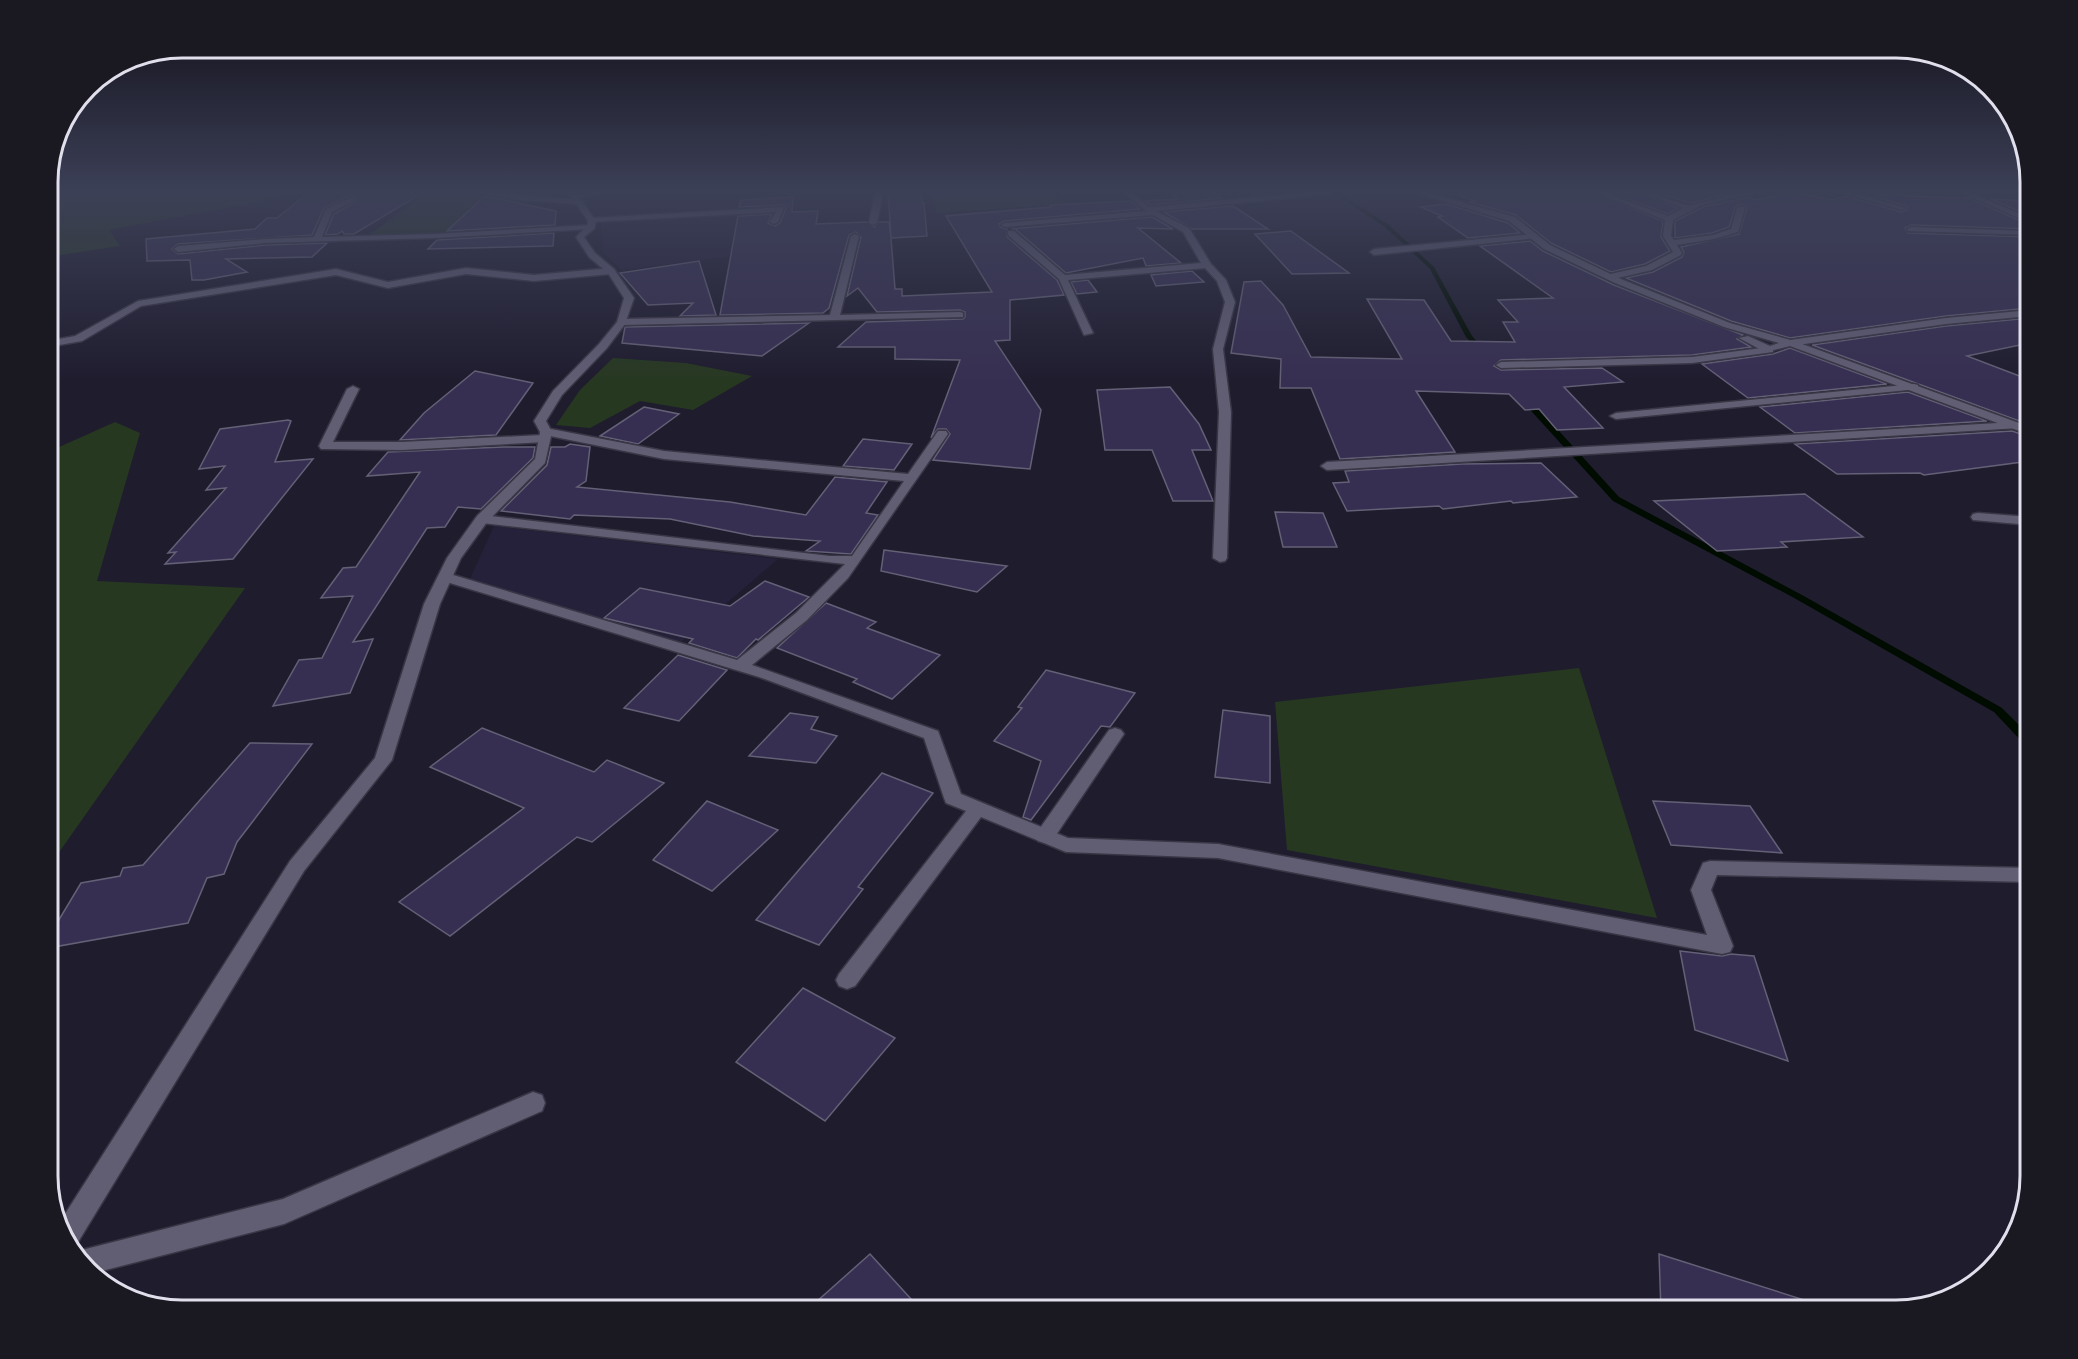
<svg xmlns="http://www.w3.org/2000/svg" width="2078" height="1359" font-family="Roboto,sans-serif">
  <rect width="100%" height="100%" fill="#1f1c2e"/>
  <!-- built -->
  <g fill="#26213a">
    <polygon points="771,211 751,254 621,270 603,252 601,222"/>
    <polygon points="494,526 778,559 681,642 470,579"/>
  </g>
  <!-- green -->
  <g fill="#273821">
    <polygon points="63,192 310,192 109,230 120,246 48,257 48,201"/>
    <polygon points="463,192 508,200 464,232 367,236 427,193"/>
    <polygon points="931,192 1054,192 1066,204 937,213"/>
    <polygon points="613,358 686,363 752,376 693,410 640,401 590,428 556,425 580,390"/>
    <polygon points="115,422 140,433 97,581 245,588 48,868 48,452"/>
    <polygon points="1579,668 1657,918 1287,850 1275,702"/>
  </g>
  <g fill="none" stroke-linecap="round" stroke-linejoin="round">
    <!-- stream -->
    <g fill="#000c00" fill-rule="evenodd">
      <polygon points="1332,192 1337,192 1389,225 1434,267 1472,336 1508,376 1508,378 1504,378 1466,337 1430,269 1385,227"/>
      <polygon points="1523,398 1529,398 1619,497 1802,595 2002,708 2030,736 2030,747 2026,746 1994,712 1796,599 1613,501 1523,402"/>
    </g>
  </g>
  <!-- building -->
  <g fill="#372f52" stroke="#646076" stroke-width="1.5">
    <polygon points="309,192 424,192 354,234 344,234 342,231 338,234 325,235 334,214 356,202 357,198 350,195 324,208 312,235 178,244 172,249 178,254 265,245 327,243 312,257 226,259 247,272 204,280 192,280 190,260 147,261 146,239 255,229 267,218 277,218"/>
    <polygon points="888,192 921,192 922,203 924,203 927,236 891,238 895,289 902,289 902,296 992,292 946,216 1051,207 1051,205 1131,201 1140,209 1005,221 999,224 1000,227 1007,229 1007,237 1057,280 1064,295 1010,300 1010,340 995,341 1041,410 1030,469 933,460 950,434 946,429 938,429 931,438 960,360 895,359 895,347 838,347 866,322 963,319 965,317 965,312 960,310 877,312 858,288 847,296 861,237 856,232 849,235 829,308 823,313 720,315 738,216 772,214 768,223 775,226 780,223 786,208 784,205 739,207 741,200 793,197 792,212 818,211 816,224 867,222 874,227 879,222 889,222 891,237"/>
    <polygon points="1170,192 1213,192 1222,198 1150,205 1145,201 1178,199"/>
    <polygon points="1459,192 1592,192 1663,221 1661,237 1670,251 1645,264 1611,272 1551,243 1516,215 1469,202 1475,201 1458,195"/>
    <polygon points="1608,192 1639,192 1678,208 1668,214"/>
    <polygon points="1653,192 1736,192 1691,203"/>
    <polygon points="1793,192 1832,200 1846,196 1901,212 1907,210 1908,207 1874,196 1896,193 1906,196 1969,198 2030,225 2030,229 1911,225 1905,228 1908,233 2030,237 2030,308 1946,316 1790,338 1731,321 1626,278 1653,272 1682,257 1684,252 1681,247 1739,234 1747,207 1742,204 1736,206 1729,227 1712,233 1675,238 1675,221 1703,207 1749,197 1755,200"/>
    <polygon points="485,196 556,211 555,225 447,231"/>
    <polygon points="1991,199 2030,201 2030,216"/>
    <polygon points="1446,204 1508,223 1520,233 1468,238 1438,217 1442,216 1421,207"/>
    <polygon points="1233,206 1268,229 1192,229 1164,212"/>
    <polygon points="1152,217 1173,229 1138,228 1181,263 1146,266 1143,258 1066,273 1015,229 1011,229"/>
    <polygon points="1291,231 1349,273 1292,274 1255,234"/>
    <polygon points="554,233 553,246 428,249 437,240"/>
    <polygon points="1530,241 1543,251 1614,285 1743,335 1737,339 1751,347 1692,355 1501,360 1494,366 1501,370 1602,368 1623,382 1564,387 1603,428 1557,430 1539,409 1525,410 1509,394 1416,391 1455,452 1340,459 1311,388 1280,388 1281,359 1231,353 1244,282 1261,281 1283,305 1311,357 1402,359 1367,299 1424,300 1451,341 1515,342 1503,322 1518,322 1498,300 1553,298 1480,246"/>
    <polygon points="699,261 716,315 680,316 693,303 648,305 620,273"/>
    <polygon points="1192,271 1204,282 1156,286 1151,275"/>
    <polygon points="1088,280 1097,292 1077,294 1071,282"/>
    <polygon points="2030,318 2030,343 1967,356 2030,380 2030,425 1812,345 1946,326"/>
    <polygon points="809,323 762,356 622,343 625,327"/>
    <polygon points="1790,348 1887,384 1748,398 1702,364 1773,354"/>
    <polygon points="475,371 533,383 496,435 400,440 424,413"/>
    <polygon points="1170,387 1199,424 1211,450 1192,450 1213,501 1173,501 1152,450 1105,450 1097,390"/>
    <polygon points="1908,392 1987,421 1795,433 1760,407"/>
    <polygon points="644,407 679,414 638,444 600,436"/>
    <polygon points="288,420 291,421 275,462 313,459 233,559 165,564 176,552 168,553 226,488 206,490 225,466 199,469 220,429"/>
    <polygon points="2012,431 2030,437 2030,461 1924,475 1920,473 1837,474 1795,444"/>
    <polygon points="863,439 912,444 894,470 843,466"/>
    <polygon points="570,444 590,447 586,481 577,487 730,502 806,515 835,477 887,482 866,513 878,515 851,554 806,551 820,541 753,536 670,519 574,515 570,519 501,511 547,465 551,447 565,447"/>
    <polygon points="503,447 535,447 533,458 481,509 458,507 445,527 427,528 353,642 373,639 350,693 273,706 299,660 322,658 353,596 321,598 343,568 356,567 420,472 367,476 388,452"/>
    <polygon points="1541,463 1577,497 1513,503 1511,501 1443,509 1439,506 1347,511 1333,483 1349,482 1345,471 1462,464"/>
    <polygon points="1805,494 1863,537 1781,542 1787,547 1717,551 1654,501"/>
    <polygon points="1275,512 1323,513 1337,547 1283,547"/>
    <polygon points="884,550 1007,566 977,592 881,571"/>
    <polygon points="765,581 809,597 758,640 756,639 737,658 689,643 693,639 604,618 640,588 730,606"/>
    <polygon points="826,603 876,622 867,628 940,655 892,699 853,682 857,679 777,648"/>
    <polygon points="678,655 727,670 679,721 624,708"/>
    <polygon points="1046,670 1135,693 1110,727 1101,726 1031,820 1023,817 1041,761 994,741 1022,708 1018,707"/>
    <polygon points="1223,710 1270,716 1270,783 1215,777"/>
    <polygon points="790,713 818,717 811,729 837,736 816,763 749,756"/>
    <polygon points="482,728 594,772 607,760 664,783 592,842 577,837 450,936 399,902 524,808 430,767"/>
    <polygon points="250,743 312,744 237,842 224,874 207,878 188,923 48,948 48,938 81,883 120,876 123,868 143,865"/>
    <polygon points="882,773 933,793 858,887 863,889 819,945 756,920"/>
    <polygon points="707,801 778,830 712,891 653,860"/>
    <polygon points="1653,801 1750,806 1782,853 1671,845"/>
    <polygon points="1680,951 1722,956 1731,954 1754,956 1788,1061 1695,1030"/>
    <polygon points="803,988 895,1038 825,1121 736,1062"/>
    <polygon points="870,1254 922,1311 806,1311"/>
    <polygon points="1659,1254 1820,1305 1819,1311 1661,1311"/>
  </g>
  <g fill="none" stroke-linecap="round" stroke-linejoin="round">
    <!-- service casing -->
    <g stroke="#393645" stroke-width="3">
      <polygon id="service" points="1115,728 1121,730 1124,734 1052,841 1045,843 1038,841 1035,836 1038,831 1109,730"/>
    </g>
    <!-- minor casing -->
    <g stroke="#393645" stroke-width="3">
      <g id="minor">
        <polygon points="479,192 581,200 585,202 581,204 520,200"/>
        <polygon points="592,192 611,192 575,198 571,196"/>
        <polygon points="875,192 883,192 877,223 873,225 869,223"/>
        <polygon points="1124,192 1131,192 1149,207 1310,192 1334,192 1330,194 1156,211 1189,228 1211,264 1226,280 1235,302 1223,349 1231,412 1227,558 1225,561 1220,562 1213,558 1219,412 1213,349 1225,302 1217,281 1205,268 1068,280 1093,333 1084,335 1059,279 1008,235 1008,231 1014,231 1065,275 1201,263 1183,232 1153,215 1005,227 1001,225 1005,223 1146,211"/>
        <path d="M1594 192H1603L1668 216 1683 208 1641 192C1657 192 1678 206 1691 205 1715 201 1736 190 1761 192L1702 205 1673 220 1671 236 1674 240 1713 235 1731 229 1737 208 1741 206 1745 208 1738 232 1714 239 1677 245 1682 253 1681 255 1652 270 1609 280 1605 277 1606 275 1646 266 1673 252 1663 236 1665 220Z"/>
        <polygon points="1839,192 1850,192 1906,208 1902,210"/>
        <polygon points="351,197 355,199 354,201 332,212 322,237 434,234 591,225 595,227 591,229 434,238 265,243 178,252 174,249 178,246 265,239 314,237 326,209"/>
        <polygon points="784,207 778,222 774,224 770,222 776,212 591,222 587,220 591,218"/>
        <polygon points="1911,227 2030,231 2030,235 1908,231 1907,229"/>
        <polygon points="855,234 859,236 840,315 960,312 963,313 963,317 622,325 617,322 622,319 830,315 851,236"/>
        <polygon points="1534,234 1537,234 1537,238 1374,255 1370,252 1374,249"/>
        <polygon points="466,268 534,275 611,268 615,271 611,274 534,281 466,274 388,288 336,275 141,306 82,341 48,347 48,341 75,336 138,301 336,269 388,282"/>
        <polygon points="2030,310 2030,316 1946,324 1790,346 1785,343 1790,340 1946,318"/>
        <polygon points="1769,347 1773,348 1773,352 1692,363 1501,368 1496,365 1501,362 1692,357"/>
        <polygon points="1914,384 1918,385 1918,389 1616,419 1610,416 1616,413"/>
        <polygon points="353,386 359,389 333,442 402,442 542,435 540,432 546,428 664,451 908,474 938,431 946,431 948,434 848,578 807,620 752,665 938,731 961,794 1068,838 1218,844 1707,935 1691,890 1703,863 1710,861 2030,868 2030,882 1717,875 1711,890 1733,946 1730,952 1722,954 1218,858 1066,852 981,817 855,986 847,989 839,986 836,980 839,974 966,811 946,803 944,798 924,738 759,677 440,580 438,577 445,573 450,574 737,660 796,613 845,564 482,523 475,519 482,515 830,556 852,556 904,481 664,459 550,436 549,441 545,442 402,450 321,449 319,446 347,389"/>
        <polygon points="2015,422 2019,424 2019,428 1327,470 1321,466 1327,462"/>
        <polygon points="1978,513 2030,517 2030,525 1973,520 1971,517 1973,514"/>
        <polygon points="533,1092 542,1095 545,1103 542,1111 284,1224 94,1273 74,1252 283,1199"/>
      </g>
    </g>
    <!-- tertiary casing -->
    <g stroke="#393645" stroke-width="3">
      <g id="tertiary">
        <polygon points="568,192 575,192 596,221 594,229 584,237 595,253 614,269 634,298 625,324 607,348 562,395 546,421 552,432 545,463 487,522 461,558 440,604 392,760 304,871 75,1247 71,1249 66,1244 60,1222 290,861 375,758 424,604 447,558 477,516 535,459 540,432 534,421 553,391 599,344 617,322 624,298 608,273 589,257 576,237 587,226 588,221"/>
        <polygon points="1414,192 1425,192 1515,217 1550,245 1621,279 1730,323 1794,341 2030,427 2030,435 1790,346 1765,352 1739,338 1748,336 1770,346 1779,343 1724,327 1615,283 1544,249 1509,221"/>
        <polygon points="1960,192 1968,192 2030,218 2030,223"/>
      </g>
    </g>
    <!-- service -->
    <use href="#service" fill="#615e74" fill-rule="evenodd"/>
    <!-- minor -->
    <use href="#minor" fill="#615e74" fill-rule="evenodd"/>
    <!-- tertiary -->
    <use href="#tertiary" fill="#615e74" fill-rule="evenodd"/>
  </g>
  <!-- sky -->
  <linearGradient id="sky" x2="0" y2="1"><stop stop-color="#110f19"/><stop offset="0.5" stop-color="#3c4057"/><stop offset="1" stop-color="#3c4057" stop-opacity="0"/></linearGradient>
  <rect width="2078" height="382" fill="url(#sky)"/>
  <!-- crop -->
  <path d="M0 0H2078V1359H0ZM182 58H1896A124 124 0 0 1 2020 182V1176A124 124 0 0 1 1896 1300H182A124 124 0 0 1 58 1176V182A124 124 0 0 1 182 58Z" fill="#1a1921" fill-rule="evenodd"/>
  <path fill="none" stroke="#e1dfec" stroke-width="3" d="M182 58H1896A124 124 0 0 1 2020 182V1176A124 124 0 0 1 1896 1300H182A124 124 0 0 1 58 1176V182A124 124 0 0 1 182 58Z"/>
</svg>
